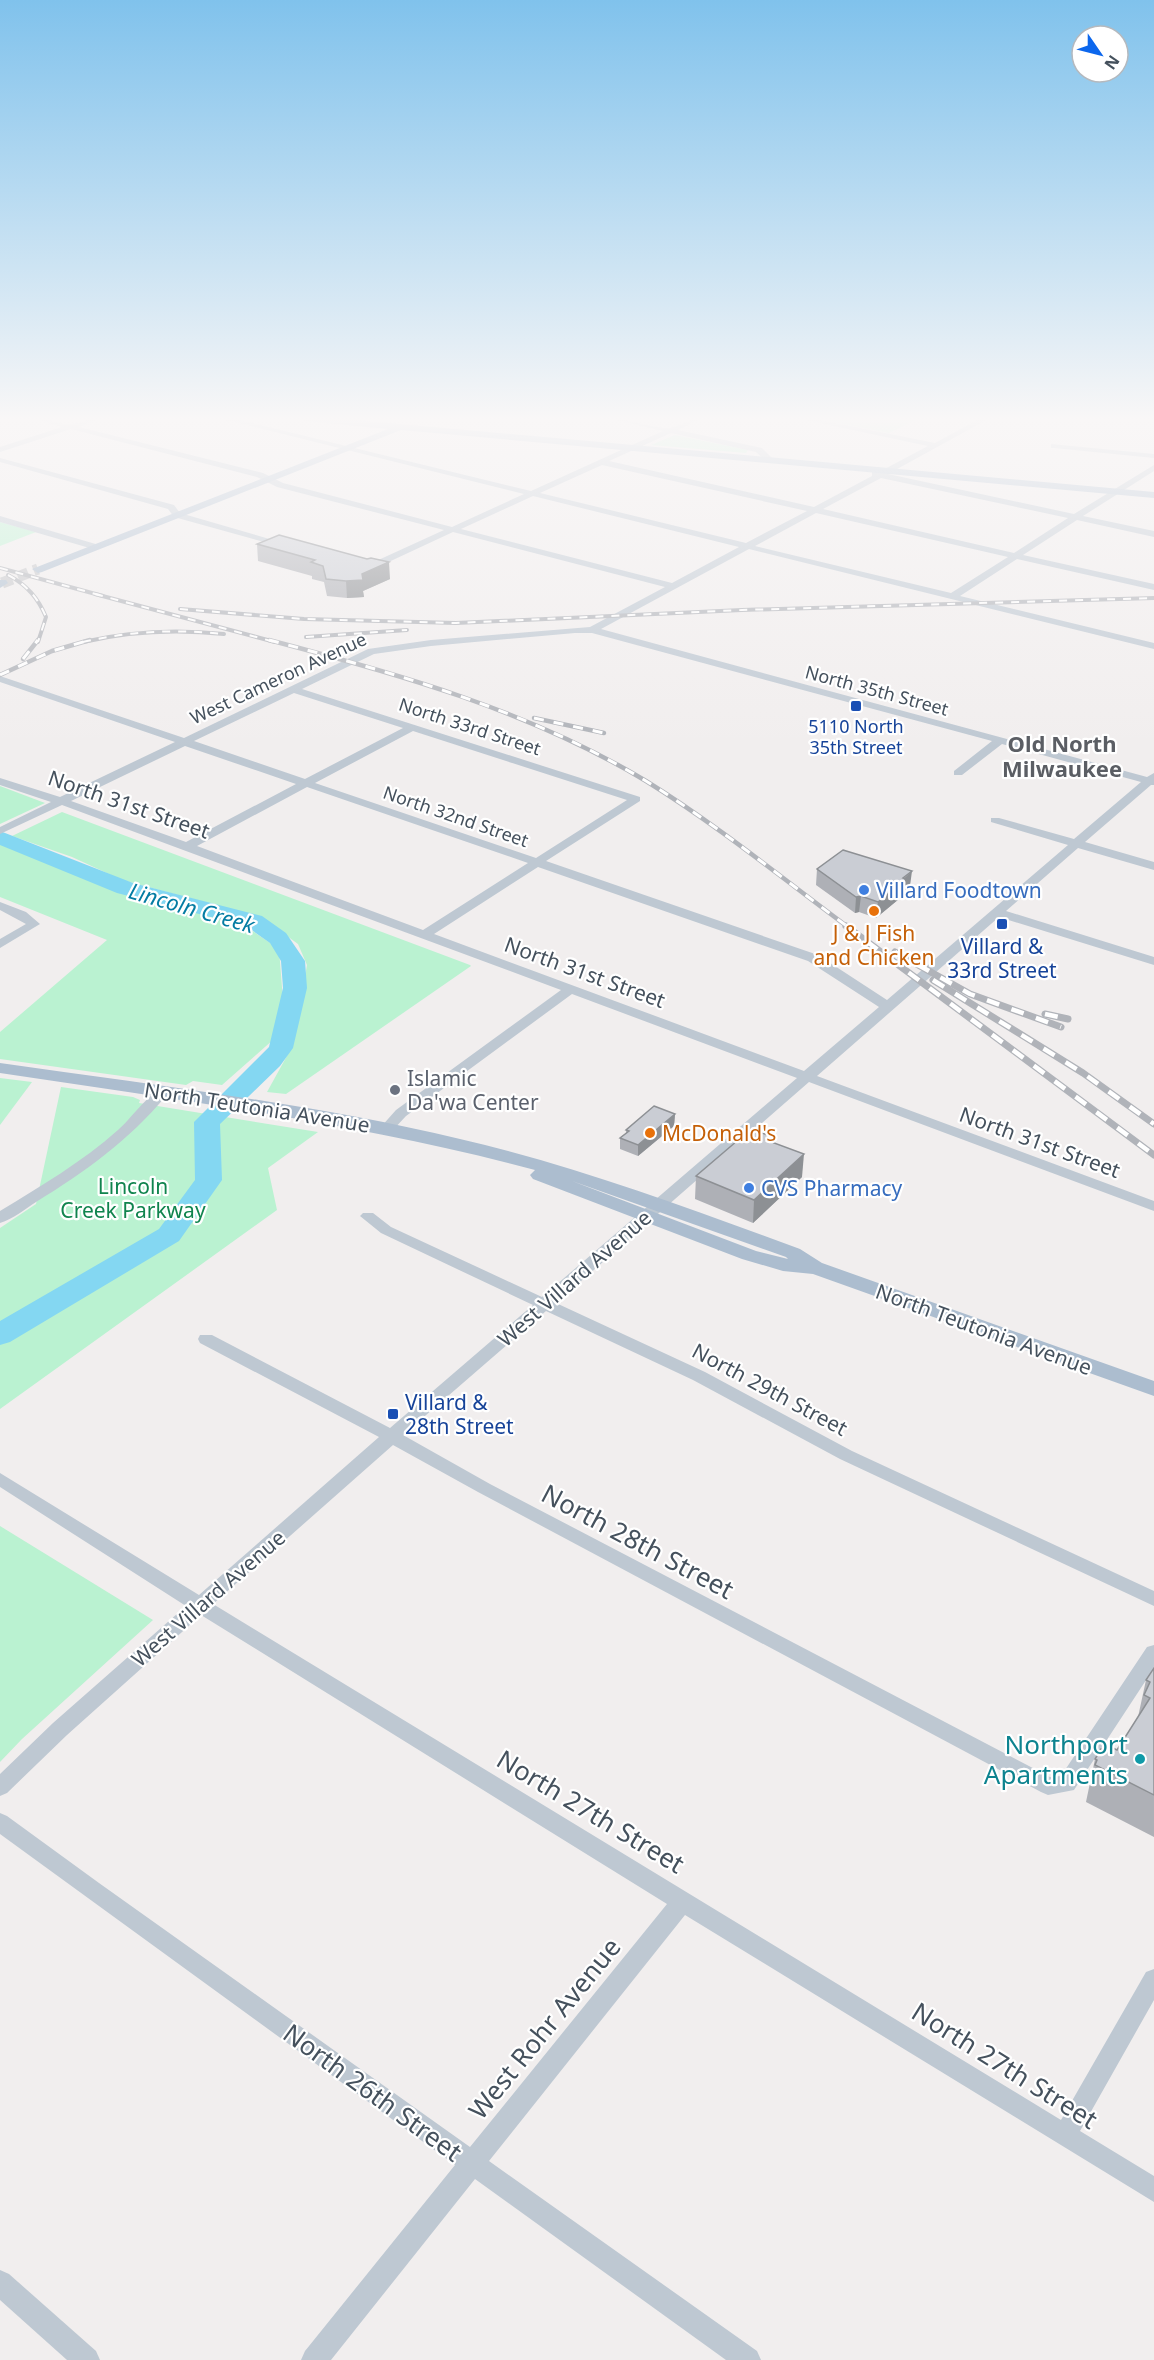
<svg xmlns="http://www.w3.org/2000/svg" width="1154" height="2360" font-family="'Noto Sans',sans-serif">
  <rect width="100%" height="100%" fill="#f1eeee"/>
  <!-- green -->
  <g fill="#baf2d1">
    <polygon points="835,418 920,418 889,433 828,421"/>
    <polygon points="675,435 748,450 746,453 651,445"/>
    <polygon points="0,522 36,532 0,546"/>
    <polygon points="0,786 45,803 0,824"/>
    <polygon points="62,812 470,965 471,966 286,1094 267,1092 293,1045 307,965 298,944 261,917 122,880 72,857 12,836"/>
    <polygon points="0,844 126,893 241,923 279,949 283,1000 274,1039 222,1085 193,1081 186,1085 0,1059 0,1032 107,940 0,897"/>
    <polygon points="0,1078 32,1082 0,1125"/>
    <polygon points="61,1087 133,1097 140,1100 139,1103 318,1132 268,1168 277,1210 0,1409 0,1228 36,1204"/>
    <polygon points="0,1526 153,1620 22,1739 0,1762"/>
  </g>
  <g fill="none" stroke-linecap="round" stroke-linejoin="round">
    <!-- river -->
    <polygon fill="#84d7f2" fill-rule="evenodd" points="0,831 133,883 262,916 286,933 305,961 307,988 293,1048 280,1066 220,1124 222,1180 179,1241 10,1342 0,1345 0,1321 159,1229 195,1180 194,1122 269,1047 283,988 281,961 270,943 246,926 117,893 0,845"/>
    <!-- major-tunnel -->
    <polyline stroke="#c6c7ca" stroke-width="11" stroke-dasharray="11 6" stroke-linecap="butt" points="2,583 38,569"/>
    <!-- minor -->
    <g fill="#bec8d2" fill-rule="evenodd">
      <path d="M32 418C45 417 59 425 71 424 82 423 90 418 101 418L79 427 263 473 283 483 452 527 524 494 219 418H231L531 491 663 431 608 418C626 418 658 430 670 428 682 426 689 418 702 418L678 430 762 448 773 459 766 461 756 452 671 433 609 461 814 507 872 476V472H879L928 446 796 418H810L935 443 981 418H990L888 474 1074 514 1154 465V471L1083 516 1154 531V537L1077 520 1023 555 1154 584V590L1017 559 960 596 1154 643V649L749 549 601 629 1147 777 1154 773V785H1151L1085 842 1154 862V870L1078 848 1006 911 1154 957V965L999 917 817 1076 1154 1201V1211L809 1082 556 1303 705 1372 852 1451 1154 1591V1606L840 1459 693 1380 546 1311 403 1435 490 1484 1050 1777 1061 1776 1147 1647 1154 1645V1668L1074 1790 1048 1795 1041 1792 478 1492 393 1445 213 1604 1061 2120 1146 1972 1154 1969V2000L1080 2131 1154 2176V2202L685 1915 489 2161 757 2351 761 2360H726L475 2179 331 2360H301L305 2351 455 2165 0 1834V1813L7 1816 99 1883 470 2147 667 1904 201 1615 67 1735 7 1793 0 1796V1774L53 1723 186 1606 0 1487V1473L199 1595 379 1437 200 1343 198 1339 200 1335H212L390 1428 533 1305 381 1233 360 1216 363 1213H373L391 1227 542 1297 797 1078 572 994 406 1116 392 1131H382L380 1128 396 1110 561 990 62 805 0 834V827L51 802 0 785V778L60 797 175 742 0 682V676L184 738 368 649 431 640 590 627 665 587 453 532 380 566 365 569 360 566 362 564 374 562 444 530 277 487 257 477 71 429 0 452V447L62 427ZM602 465 807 511 746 543 540 493ZM881 478 1068 518 1014 553 823 509ZM533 496 739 547 672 583 461 529ZM816 513 1008 557 951 593 755 546ZM575 633H592L992 741 954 771V775H962L1002 744 1141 782 1074 839 999 818H991V822L1068 845 887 1000 818 955 546 861 640 801V797L302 689 374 654 431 646ZM294 693 403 728 305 779 194 741ZM413 731 627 800 536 858 315 783ZM185 746 296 784 186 842 71 801ZM307 787 528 863 423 930 197 846ZM538 867 808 961 879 1007 804 1071 434 934Z"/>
      <polygon points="1051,444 1154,454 1154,458 1054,448 1051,448"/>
      <polygon points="0,458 174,505 180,513 290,545 286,548 174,517 168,509 0,462"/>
      <polygon points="0,516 99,545 100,547 93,549 0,522"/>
      <polygon points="0,902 26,912 40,924 0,948 0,939 26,924 0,910"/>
      <path d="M161 1089 168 1093 166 1096C129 1140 85 1172 36 1202 25 1209 13 1219 0 1223V1211C41 1186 82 1162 118 1130 129 1121 150 1092 161 1089Z"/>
      <polygon points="0,2270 9,2274 96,2351 100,2360 67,2360 0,2300"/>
    </g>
    <!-- major -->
    <g fill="#acbdcf" fill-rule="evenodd">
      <polygon points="222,418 232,418 233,419 228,422"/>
      <polygon points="299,418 334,418 1154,492 1154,498 401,430 42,572 38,573 32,569 388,429 304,421"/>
      <polygon points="0,580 6,580 8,583 0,588"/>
      <path d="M0 1063C153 1085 309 1103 460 1139 577 1166 688 1208 800 1249L822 1263 1154 1381V1396L813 1274 783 1271 742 1259 533 1179 530 1175 535 1170C359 1123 179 1100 0 1073ZM572 1181 786 1257 788 1259 756 1251Z"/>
    </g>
    <!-- rail-far2 casing -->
    <g stroke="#b0b3b9" stroke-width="4">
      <g id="rail-far2">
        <polyline points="0,568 103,596"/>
        <path d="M8 575C27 585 38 598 46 617L38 642"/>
        <polyline points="95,594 275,642"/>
        <polyline points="180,609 304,619 456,623 742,610 1154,598"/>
        <polyline points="306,637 407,630"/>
        <path d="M83 642C130 631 176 629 224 634"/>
      </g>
    </g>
    <!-- rail-far1 casing -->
    <g stroke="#b0b3b9" stroke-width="4.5">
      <g id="rail-far1">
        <path d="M269 640C399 674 530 711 646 781 717 825 782 878 848 927"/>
        <polyline points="23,659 38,640"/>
        <polyline points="0,675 52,651 90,640"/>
        <polyline points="534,718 604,733"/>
      </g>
    </g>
    <!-- rail casing -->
    <g stroke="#b0b3b9" stroke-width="7">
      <g id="rail">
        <polyline points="846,926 1154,1155"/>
        <polyline points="895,952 970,994 1061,1027"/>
        <polyline points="933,980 1083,1073 1154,1124"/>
        <polyline points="1045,1014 1068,1019"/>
      </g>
    </g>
    <!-- rail-far2 -->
    <use href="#rail-far2" stroke="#fff" stroke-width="2" stroke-dasharray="8" stroke-linecap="butt"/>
    <!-- rail-far1 -->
    <use href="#rail-far1" stroke="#fff" stroke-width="3" stroke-dasharray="10" stroke-linecap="butt"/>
    <!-- rail -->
    <use href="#rail" stroke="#fff" stroke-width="4.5" stroke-dasharray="13" stroke-linecap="butt"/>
  </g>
  <!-- wall -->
  <g fill="#aeb0b6">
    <polygon points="257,544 390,579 363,591 364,597 347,598 327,596 324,582 312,579 312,576 258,561"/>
    <polygon points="817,869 910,886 905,890 905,894 876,918 859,912 855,913 816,885"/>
    <polygon points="675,1114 674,1126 638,1156 620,1149 620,1138 626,1133 626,1130"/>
    <polygon points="770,1136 770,1141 802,1177 753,1223 695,1199 696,1176"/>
    <polygon points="1154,1668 1154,1837 1086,1802 1095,1759 1104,1750 1117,1750 1138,1717 1146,1680"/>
  </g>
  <!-- shaded-wall -->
  <g fill="#8d9094">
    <polygon points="389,562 390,579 363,591 364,597 347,598 346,581"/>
    <polygon points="912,871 910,886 905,890 905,894 876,918 878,902"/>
    <polygon points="861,896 859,912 855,913 856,897"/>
    <polygon points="675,1114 674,1126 638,1156 638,1145"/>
    <polygon points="804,1154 802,1177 753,1223 754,1200"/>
  </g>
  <!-- building -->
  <g fill="#cacdd4" stroke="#8d9094" stroke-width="1.5">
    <polygon points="279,535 367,559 371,558 389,562 362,574 363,580 346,581 326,579 323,566 311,562 315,560 257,544"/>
    <polygon points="843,850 912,871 903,878 906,879 878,902 861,896 856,897 817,869"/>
    <polygon points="654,1106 675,1114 638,1145 620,1138 629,1131 626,1130"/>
    <polygon points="751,1129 770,1136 766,1140 804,1154 754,1200 696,1176"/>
    <polygon points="1154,1668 1154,1795 1095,1765 1097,1760 1095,1759 1101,1749 1104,1750 1107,1745 1117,1750 1150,1698 1144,1695 1150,1682 1146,1680"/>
  </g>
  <!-- sky -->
  <linearGradient id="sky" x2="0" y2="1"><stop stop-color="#80c2ec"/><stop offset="0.56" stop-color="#f9f7f7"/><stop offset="1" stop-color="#f9f7f7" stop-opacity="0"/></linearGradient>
  <rect width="1154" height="748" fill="url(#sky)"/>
  <!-- markers -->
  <g fill="#1a4fb4" stroke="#fff" stroke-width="2">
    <rect x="850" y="700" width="12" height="12" rx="3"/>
    <rect x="996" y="918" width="12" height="12" rx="3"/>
    <rect x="387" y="1408" width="12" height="12" rx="3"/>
  </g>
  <g fill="#3f7fe0" stroke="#fff" stroke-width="2">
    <circle cx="864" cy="890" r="6"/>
    <circle cx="749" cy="1188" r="6"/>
  </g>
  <g fill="#e8710a" stroke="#fff" stroke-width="2">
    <circle cx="874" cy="911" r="6"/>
    <circle cx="650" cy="1133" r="6"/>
  </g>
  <circle fill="#6b7280" stroke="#fff" stroke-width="2" cx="395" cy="1090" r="6"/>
  <circle fill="#0f9aa8" stroke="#fff" stroke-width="2" cx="1140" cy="1759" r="6"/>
  <g text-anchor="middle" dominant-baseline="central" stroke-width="4.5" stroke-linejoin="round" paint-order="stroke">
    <!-- far-street labels -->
    <g font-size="18" fill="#45515d" stroke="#fff">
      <text transform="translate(278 678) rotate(-25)">West Cameron Avenue</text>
      <text transform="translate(877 690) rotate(15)">North 35th Street</text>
      <text transform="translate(470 726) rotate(18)">North 33rd Street</text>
      <text transform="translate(456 816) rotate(19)">North 32nd Street</text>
    </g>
    <!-- far-transit labels -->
    <g font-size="18" fill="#164399" stroke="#fff">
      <text x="856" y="726">5110 North<tspan x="856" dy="21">35th Street</tspan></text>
    </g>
    <!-- street labels -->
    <g font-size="21" fill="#45515d" stroke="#fff">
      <text transform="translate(129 804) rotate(19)">North 31st Street</text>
      <text transform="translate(585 972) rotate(20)">North 31st Street</text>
      <text transform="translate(257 1107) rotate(9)">North Teutonia Avenue</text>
      <text transform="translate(1040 1142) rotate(20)">North 31st Street</text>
      <text transform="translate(574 1278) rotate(-41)">West Villard Avenue</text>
      <text transform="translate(984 1329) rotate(20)">North Teutonia Avenue</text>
      <text transform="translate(770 1389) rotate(28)">North 29th Street</text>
      <text transform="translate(208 1598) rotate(-41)">West Villard Avenue</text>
    </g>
    <!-- shop labels -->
    <g font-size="21" fill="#366cbe" stroke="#fff" text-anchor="start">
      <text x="876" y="890">Villard Foodtown</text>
      <text x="761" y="1188">CVS Pharmacy</text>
    </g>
    <!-- food labels -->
    <g font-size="21" fill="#c56008" stroke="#fff">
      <text x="874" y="933">J &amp; J Fish<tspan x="874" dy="24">and Chicken</tspan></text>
      <text x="662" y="1133" text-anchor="start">McDonald's</text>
    </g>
    <!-- transit labels -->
    <g font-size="21" fill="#164399" stroke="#fff">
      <text x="1002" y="946">Villard &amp;<tspan x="1002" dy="24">33rd Street</tspan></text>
      <text x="405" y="1402" text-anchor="start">Villard &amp;<tspan x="405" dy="24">28th Street</tspan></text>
    </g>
    <!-- worship labels -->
    <g font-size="21" fill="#5b616d" stroke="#fff" text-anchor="start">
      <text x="407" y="1078">Islamic<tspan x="407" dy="24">Da'wa Center</tspan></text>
    </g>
    <!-- park labels -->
    <g font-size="21" fill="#10844e" stroke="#fff">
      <text x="133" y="1186">Lincoln<tspan x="133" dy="24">Creek Parkway</tspan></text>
    </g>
    <!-- far-district labels -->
    <g font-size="22" font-weight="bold" fill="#5b5e64" stroke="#fff">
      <text x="1062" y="743">Old North<tspan x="1062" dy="25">Milwaukee</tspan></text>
    </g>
    <!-- water labels -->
    <g font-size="22" font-style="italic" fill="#047ca3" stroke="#fff">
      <text transform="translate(192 907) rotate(16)">Lincoln Creek</text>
    </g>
    <!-- near-street labels -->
    <g font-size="26" fill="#45515d" stroke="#fff">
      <text transform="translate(638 1541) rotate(28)">North 28th Street</text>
      <text transform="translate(591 1811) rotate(31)">North 27th Street</text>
      <text transform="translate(544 2028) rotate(-51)">West Rohr Avenue</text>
      <text transform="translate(1005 2065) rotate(32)">North 27th Street</text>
      <text transform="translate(373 2092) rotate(36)">North 26th Street</text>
    </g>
    <!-- near-culture labels -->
    <g font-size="26" fill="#0d838f" stroke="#fff" text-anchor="end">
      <text x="1128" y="1744">Northport<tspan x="1128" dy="30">Apartments</tspan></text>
    </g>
  </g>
  <!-- north arrow -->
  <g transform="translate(1100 54) rotate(125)"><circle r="28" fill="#ffffff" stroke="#b5b9be" stroke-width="1.5"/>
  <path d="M0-4.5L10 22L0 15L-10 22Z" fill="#0c67ed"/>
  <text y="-9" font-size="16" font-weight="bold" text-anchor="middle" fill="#45515d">N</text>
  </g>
</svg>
